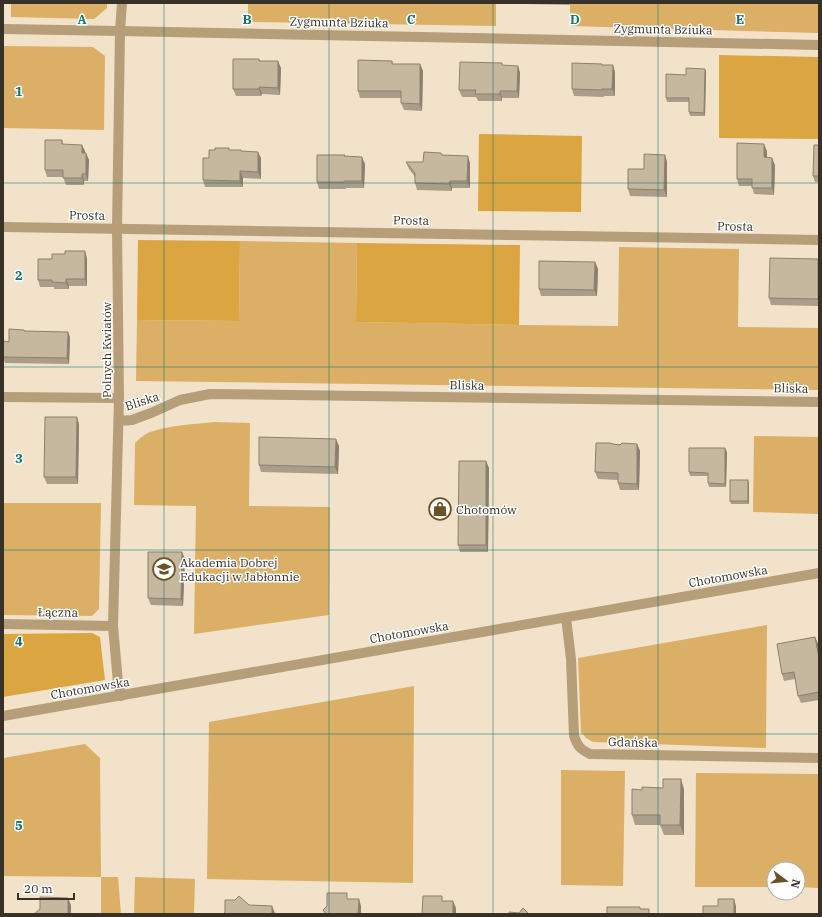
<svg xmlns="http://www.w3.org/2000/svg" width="822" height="917" font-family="'IBM Plex Serif',serif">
  <rect width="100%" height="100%" fill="#f2e2ca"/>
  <!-- green -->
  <g fill="#dbaf66">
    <polygon points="11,3 107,3 107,8 94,19 11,17"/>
    <polygon points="248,3 496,3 496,26 248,22"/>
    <polygon points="570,3 819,3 819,33 570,26"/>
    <polygon points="3,46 93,47 105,56 104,130 3,128"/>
    <polygon points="240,241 357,243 356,322 519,325 618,326 619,247 739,249 738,327 819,328 819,390 136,381 137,320 239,321"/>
    <path d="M214 422 250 423 249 506 330 507 329 615 194 634 196 506 134 505 135 443C138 440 140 438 143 436 156 426 196 424 214 422Z"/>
    <polygon points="754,436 819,437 819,514 753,512"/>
    <polygon points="3,503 101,503 99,609 92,616 3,615"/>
    <polygon points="767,625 766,748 593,742 586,738 581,732 578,658"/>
    <polygon points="414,686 413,883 207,879 209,722"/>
    <polygon points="85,744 100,758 101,877 118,877 121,914 101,914 101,877 3,876 3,758"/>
    <polygon points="561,770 625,771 623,886 561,885"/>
    <polygon points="696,773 819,774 819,888 798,887 798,869 774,869 774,887 695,887"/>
    <polygon points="135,877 195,879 194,914 134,914"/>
  </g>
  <!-- forest -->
  <g fill="#dba542">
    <polygon points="719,55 819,57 819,139 719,138"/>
    <polygon points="479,134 582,136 581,212 478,211"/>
    <polygon points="138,240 240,241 239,321 137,320"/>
    <polygon points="357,243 520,245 519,325 356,322"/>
    <polygon points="92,633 100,637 105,680 3,697 3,634"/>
  </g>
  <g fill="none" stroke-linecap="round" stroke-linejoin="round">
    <!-- minor -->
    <g stroke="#b59e78" stroke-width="10">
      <polyline points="3,29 120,31 819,45"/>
      <polyline points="3,227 819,240"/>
      <polyline points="3,397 119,398"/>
      <polyline points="119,421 132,420 151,413 180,400 210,394 819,402"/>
      <path d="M566 618 571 659 574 736C578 747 580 749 590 754L819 758"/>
      <polyline points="3,624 113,626"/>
      <polyline points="121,696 118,683 113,626 119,398 117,229 120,31 122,3"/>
    </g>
    <!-- tertiary -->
    <polyline stroke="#b59e78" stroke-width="10" points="3,716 819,573"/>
  </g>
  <!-- wall -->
  <g fill="#aa9d89">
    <polygon points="178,3 210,3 210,4 179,4"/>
    <polygon points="526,3 570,3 570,5 526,4"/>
    <polygon points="259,59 260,61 281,68 280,95 262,94 261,96 236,96 233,89"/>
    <polygon points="392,61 393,64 420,64 423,71 422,111 404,110 401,103 401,98 360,98 358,91"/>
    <polygon points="502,63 502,66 518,66 520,73 519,98 502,98 502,101 478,101 476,97 462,97 459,90"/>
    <polygon points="602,64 602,65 615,72 615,96 604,96 604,97 574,96 572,89"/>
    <polygon points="706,72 705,116 690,116 689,112 689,102 667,102 666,98 686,75"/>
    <polygon points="62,140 63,144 85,151 85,153 89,160 88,181 84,181 84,185 66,185 63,177 47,177 45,170"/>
    <polygon points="819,145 819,182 815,182 813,176"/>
    <polygon points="230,150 241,151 261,158 261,179 243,178 243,187 205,187 203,180 209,158"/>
    <polygon points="767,151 767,158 775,165 774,195 754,194 752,186 739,186 737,179"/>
    <polygon points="441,153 442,155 470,163 470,188 452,188 452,191 417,190 415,183 415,177 409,169 406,162 423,162"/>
    <polygon points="345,155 345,157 365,164 364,188 346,188 346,189 319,189 317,182"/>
    <polygon points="665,155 667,162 667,197 630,196 628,189 644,169"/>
    <polygon points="87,258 87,286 69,286 69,289 54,289 54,287 40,287 38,280 52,259"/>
    <polygon points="819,260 819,306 771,305 769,298"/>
    <polygon points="595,262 598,269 597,296 541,296 539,289"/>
    <polygon points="24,330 25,331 70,337 69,364 5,363 3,357 9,342"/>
    <polygon points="79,424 78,484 47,484 44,477"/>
    <polygon points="613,444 637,444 640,451 639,490 620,490 618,483 618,480 598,479 595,472"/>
    <polygon points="339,446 338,474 261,472 259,465"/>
    <polygon points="727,452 726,487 709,487 708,483 708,476 690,476 689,472"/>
    <polygon points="486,461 489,468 488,552 460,552 458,545"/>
    <polygon points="749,483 749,504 731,504 730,501"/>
    <polygon points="182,552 185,559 183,606 151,605 148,598"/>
    <polygon points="815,637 818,644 819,651 819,700 801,703 798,696 795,679 784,681 782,674"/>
    <polygon points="684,789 684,835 664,835 660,825 635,825 632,815"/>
  </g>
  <!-- shaded-wall -->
  <g fill="#8b806f">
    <polygon points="278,61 281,68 280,95 278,88"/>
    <polygon points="420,64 423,71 422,111 420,104"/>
    <polygon points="613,65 615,72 615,96 612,89"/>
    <polygon points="518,66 520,73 519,98 517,91"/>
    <polygon points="705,69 706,72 705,116 704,113"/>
    <polygon points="259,87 262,94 261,96 259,89"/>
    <polygon points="500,91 502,98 502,101 500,94"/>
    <polygon points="764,144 767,151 767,164 764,157"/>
    <polygon points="82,145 85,151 85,160 82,153"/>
    <polygon points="258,152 261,158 261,179 258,172"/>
    <polygon points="86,153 89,160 88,181 86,174"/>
    <polygon points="665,155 667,162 667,197 664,190"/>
    <polygon points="468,156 470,163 470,188 467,181"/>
    <polygon points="362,157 365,164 364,188 362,181"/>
    <polygon points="772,158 775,165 774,195 772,188"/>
    <polygon points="240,171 243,178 243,187 240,181"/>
    <polygon points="82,174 84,181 84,185 82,178"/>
    <polygon points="450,181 452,188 452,191 449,184"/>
    <polygon points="85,251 87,258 87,286 85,279"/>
    <polygon points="818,259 819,260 819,302 818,299"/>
    <polygon points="595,262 598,269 597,296 594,290"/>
    <polygon points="66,279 69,286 69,289 66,283"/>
    <polygon points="68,332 70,337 69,364 67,358"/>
    <polygon points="77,417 79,424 78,484 76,477"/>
    <polygon points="336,439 339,446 338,474 335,467"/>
    <polygon points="637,444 640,451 639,490 637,484"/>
    <polygon points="725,448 727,452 726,487 725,484"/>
    <polygon points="486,461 489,468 488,552 486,545"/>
    <polygon points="748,480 749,483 749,504 748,501"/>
    <polygon points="182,552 185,559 183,606 181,599"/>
    <polygon points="815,637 818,644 819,651 819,658"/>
    <polygon points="681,779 684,789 684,835 680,825"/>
    <polygon points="68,898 71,905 71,914 68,914"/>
    <polygon points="359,899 361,906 361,914 358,914"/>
    <polygon points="734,899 736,906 736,914 734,914"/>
    <polygon points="453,901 456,908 456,914 453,914"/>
    <polygon points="272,906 275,913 275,914 272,914"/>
  </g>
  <!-- building -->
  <g fill="#c6b79f" stroke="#8b806f">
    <polygon points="233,59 259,59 259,61 278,61 278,88 259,87 259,89 233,89"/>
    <polygon points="358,60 392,61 392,64 420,64 420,104 401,103 401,91 358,91"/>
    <polygon points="460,62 502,63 502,65 518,66 517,91 500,91 500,94 475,94 476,90 459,90"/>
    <polygon points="572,63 602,64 602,65 613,65 612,89 602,89 602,90 572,89"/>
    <polygon points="686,68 705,69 704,113 689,112 689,98 666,98 666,74 686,75"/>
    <polygon points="45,140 62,140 62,144 82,145 82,153 86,153 86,174 82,174 82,178 63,178 63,170 45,170"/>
    <polygon points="737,143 764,144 764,157 772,158 772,188 752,188 752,179 737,179"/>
    <polygon points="814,145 819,145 819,176 813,176"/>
    <polygon points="215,148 229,148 229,150 241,150 241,151 258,152 258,172 240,171 240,181 203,180 203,158 209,158 209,150 215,150"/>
    <polygon points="424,152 441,153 442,155 468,156 467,181 450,181 449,184 415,183 415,173 406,162 423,162"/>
    <polygon points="644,154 665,155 664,190 628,189 628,169 644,169"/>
    <polygon points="317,155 345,155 344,156 362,157 362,181 344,181 344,182 317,182"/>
    <polygon points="65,251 85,251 85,279 66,279 66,283 52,282 52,280 38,280 38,259 52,259 52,254 65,254"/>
    <polygon points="770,258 818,259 818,299 769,298"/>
    <polygon points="539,261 595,262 594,290 539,289"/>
    <polygon points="9,329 24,330 24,331 68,332 67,358 3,357 3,341 9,342"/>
    <polygon points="45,417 77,417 76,477 44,477"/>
    <polygon points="259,437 336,439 335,467 259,465"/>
    <polygon points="596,443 610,443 613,444 620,445 622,443 637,444 637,484 618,483 618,473 595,472"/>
    <polygon points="689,448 725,448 725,484 708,483 708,473 689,472"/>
    <polygon points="459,461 486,461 486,545 458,545"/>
    <rect x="730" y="480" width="18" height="21"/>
    <polygon points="148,552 182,552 181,599 148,598"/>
    <polygon points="815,637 819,658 819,692 798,696 794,672 782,674 777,644"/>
    <polygon points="663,779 681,779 680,825 660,825 660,815 632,815 632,789 642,790 642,787 663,788"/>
    <polygon points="327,893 347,893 347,899 359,899 358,914 326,914 323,910 327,906"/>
    <polygon points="239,896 249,905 272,906 272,914 223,914 225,912 225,900 235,900"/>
    <polygon points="423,896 442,896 442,901 453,901 453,914 422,914"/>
    <polygon points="40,897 68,898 68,914 34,914 40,909"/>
    <polygon points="718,899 734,899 734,914 703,914 703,906 718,906"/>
    <polygon points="607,907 640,907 640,909 649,909 649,914 607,914"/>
    <polygon points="523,908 529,914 509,914 509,912 519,913"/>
  </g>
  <!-- grid -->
  <path fill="none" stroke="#0f766e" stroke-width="1" stroke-opacity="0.55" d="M164 3V914M329 3V914M493 3V914M658 3V914M3 183H819M3 367H819M3 550H819M3 734H819"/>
  <!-- icons -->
  <defs>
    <g id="shop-ring" transform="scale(1.15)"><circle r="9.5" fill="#fff" stroke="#6c5123" stroke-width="1.5"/><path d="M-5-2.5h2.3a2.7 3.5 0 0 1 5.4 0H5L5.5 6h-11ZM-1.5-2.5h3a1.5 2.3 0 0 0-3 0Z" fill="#6c5123"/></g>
    <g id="school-ring" transform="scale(1.15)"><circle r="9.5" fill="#fff" stroke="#6c5123" stroke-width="1.5"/><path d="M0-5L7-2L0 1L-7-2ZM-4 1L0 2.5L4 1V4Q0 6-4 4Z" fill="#6c5123"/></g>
  </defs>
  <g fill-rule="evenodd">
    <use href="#shop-ring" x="440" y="509"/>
    <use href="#school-ring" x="164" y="569"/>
  </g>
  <g text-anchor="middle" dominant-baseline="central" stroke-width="3" stroke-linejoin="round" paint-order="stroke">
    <!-- street labels -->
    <g font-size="12" fill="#373127" stroke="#fff">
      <text transform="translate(339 22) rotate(1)">Zygmunta Bziuka</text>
      <text transform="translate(663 29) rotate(1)">Zygmunta Bziuka</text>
      <text transform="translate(87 215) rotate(1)">Prosta</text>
      <text transform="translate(411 220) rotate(1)">Prosta</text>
      <text transform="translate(735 226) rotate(1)">Prosta</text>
      <text transform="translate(106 350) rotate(-90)">Polnych Kwiatów</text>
      <text transform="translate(467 385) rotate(1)">Bliska</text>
      <text transform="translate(791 388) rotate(1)">Bliska</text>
      <text transform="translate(142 401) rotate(-18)">Bliska</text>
      <text transform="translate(728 576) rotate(-10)">Chotomowska</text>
      <text transform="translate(58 612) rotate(1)">Łączna</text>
      <text transform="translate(409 632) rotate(-10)">Chotomowska</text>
      <text transform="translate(90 688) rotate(-10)">Chotomowska</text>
      <text transform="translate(633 742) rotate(1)">Gdańska</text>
    </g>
    <!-- poi labels -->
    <g font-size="12" fill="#373127" stroke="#fff" text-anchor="start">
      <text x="456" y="509">Chotomów</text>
      <text x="180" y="562">Akademia Dobrej<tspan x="180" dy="14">Edukacji w Jabłonnie</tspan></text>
    </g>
  </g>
  <g font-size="13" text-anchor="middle" font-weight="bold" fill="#0f766e" stroke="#fff" stroke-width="3" stroke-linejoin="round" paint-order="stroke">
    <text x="82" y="24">A</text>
    <text x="247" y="24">B</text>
    <text x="411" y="24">C</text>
    <text x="575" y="24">D</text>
    <text x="740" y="24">E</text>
    <text x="19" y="96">1</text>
    <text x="19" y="280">2</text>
    <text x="19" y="463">3</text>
    <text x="19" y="646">4</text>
    <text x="19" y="830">5</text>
  </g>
  <!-- border -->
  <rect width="822" height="917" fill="none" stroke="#373127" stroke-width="8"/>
  <!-- north arrow -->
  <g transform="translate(786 881) rotate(106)"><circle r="19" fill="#ffffff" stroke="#afada9"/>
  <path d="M0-3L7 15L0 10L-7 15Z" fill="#6c5123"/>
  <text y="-6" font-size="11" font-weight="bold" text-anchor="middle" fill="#373127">N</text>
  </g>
  <!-- scale -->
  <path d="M18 893v6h56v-6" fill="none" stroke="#373127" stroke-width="2"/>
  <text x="24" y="893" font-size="12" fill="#373127" stroke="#ffffff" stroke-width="3" paint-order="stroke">20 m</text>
</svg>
